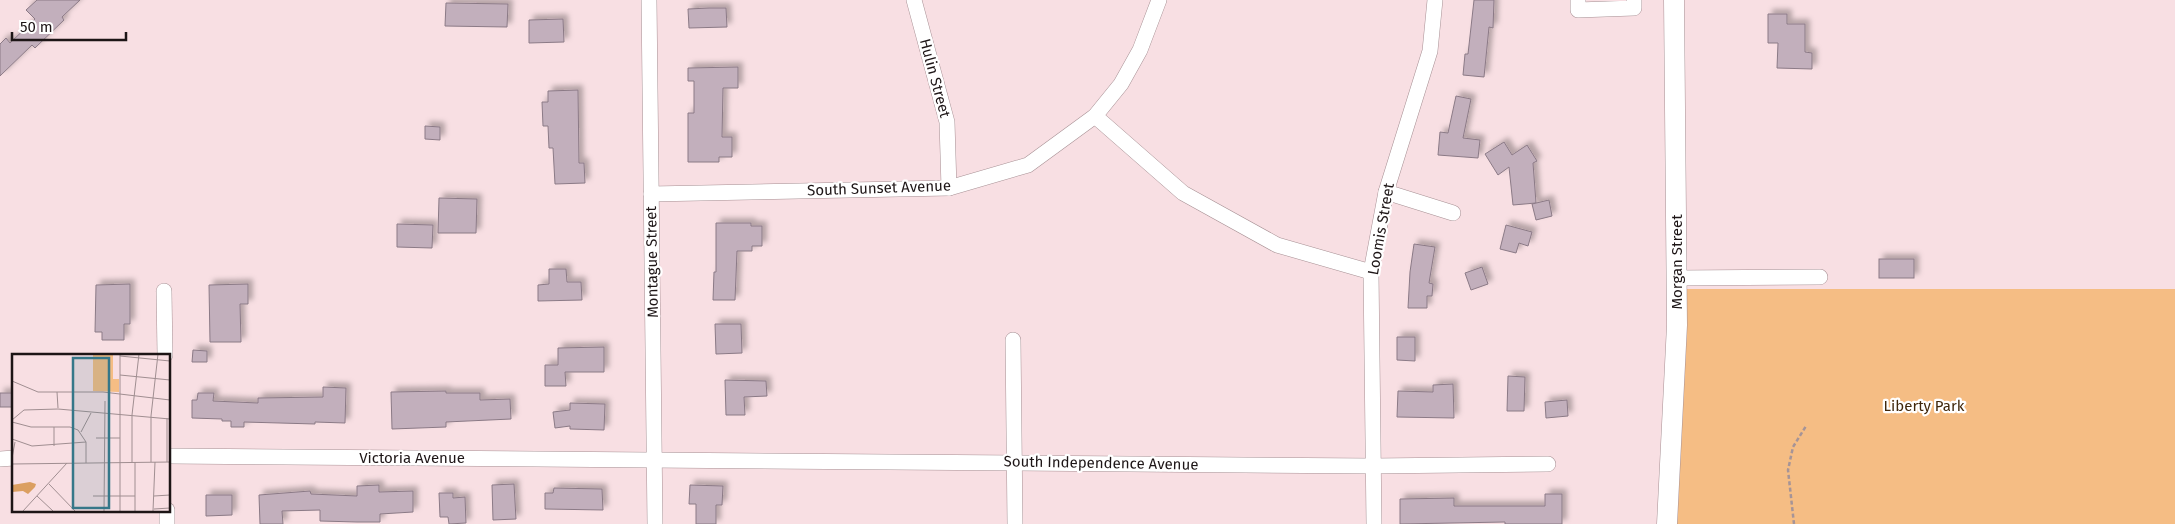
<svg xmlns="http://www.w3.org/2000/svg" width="2175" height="524" font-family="'Fira Sans',sans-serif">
  <defs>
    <filter id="shadow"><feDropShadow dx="4.5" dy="-4.5" stdDeviation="2.5" flood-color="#0004"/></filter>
  </defs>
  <rect width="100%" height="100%" fill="#f8dfe3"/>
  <!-- green -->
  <polygon fill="#f5bd84" points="1687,289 2175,289 2175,524 1674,524"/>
  <!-- building -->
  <g fill="#c2afbc" stroke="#8b7a86" filter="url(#shadow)">
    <polygon points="37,0 80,0 62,17 64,20 35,48 32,45 0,76 0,44 6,38 10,43 35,19 26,10"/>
    <polygon points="1474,0 1494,0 1493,28 1489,27 1484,77 1463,75 1465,54 1468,54"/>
    <polygon points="446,3 508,4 507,27 445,26"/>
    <polygon points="709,8 726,8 727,27 689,28 688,9"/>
    <polygon points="1768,14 1787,14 1787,24 1805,24 1805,52 1812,53 1812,69 1777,68 1778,43 1768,43"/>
    <polygon points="563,19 564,42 529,43 529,20"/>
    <polygon points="738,67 738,88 723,88 722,137 732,137 732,157 719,157 719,162 688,162 688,113 694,113 694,81 688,81 688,68"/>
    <polygon points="578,90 579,163 584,163 585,183 555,184 553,148 549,148 548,126 543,126 542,102 548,102 548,91"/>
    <polygon points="1456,96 1471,99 1463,138 1480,140 1478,158 1438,155 1440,132 1448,133"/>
    <polygon points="425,126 440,127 440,140 425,139"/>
    <polygon points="1504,142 1512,155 1527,145 1537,161 1533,163 1536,203 1513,205 1509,167 1498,175 1485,154"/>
    <polygon points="439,198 477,199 476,233 438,233"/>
    <polygon points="1549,200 1552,216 1536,220 1532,204"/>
    <polygon points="716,223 751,223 751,226 762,226 762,246 752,246 752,251 737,251 735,300 713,300 714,272 716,272"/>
    <polygon points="397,224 433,225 432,248 397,247"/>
    <polygon points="1506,225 1532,232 1528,246 1519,243 1516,253 1500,249"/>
    <polygon points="1414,244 1435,247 1429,283 1433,284 1432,296 1427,296 1427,308 1408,308 1410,272"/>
    <rect x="1879" y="259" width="35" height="19"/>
    <polygon points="1482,267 1488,284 1471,290 1465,273"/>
    <polygon points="549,269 566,269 567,282 581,282 582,300 538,301 538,285 549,284"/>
    <polygon points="130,284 130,324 124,324 124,340 102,340 102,332 95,332 96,285"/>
    <polygon points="248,284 248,304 240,304 241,342 210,342 209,285"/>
    <polygon points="715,324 741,324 742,353 716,354"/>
    <polygon points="1397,337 1415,337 1415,361 1397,360"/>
    <polygon points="604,347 604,372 565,372 566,386 545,386 545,365 558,365 558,348"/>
    <polygon points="193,350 207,351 207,362 192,362"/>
    <polygon points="1508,376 1525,377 1524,411 1507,411"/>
    <polygon points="725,380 766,381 767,396 744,397 745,415 726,415"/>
    <polygon points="1453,384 1454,418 1397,417 1398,391 1433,392 1433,385"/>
    <polygon points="323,387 346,388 345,423 315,422 315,424 244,422 244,427 231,427 231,421 222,421 222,419 192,418 192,400 197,400 198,393 214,393 213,401 258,403 258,398 323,397"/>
    <polygon points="446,391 446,393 480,393 480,400 510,399 511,419 446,422 446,427 392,429 391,392"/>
    <rect x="0" y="393" width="14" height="14"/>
    <polygon points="1567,400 1568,416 1546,418 1545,402"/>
    <polygon points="570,403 605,404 604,430 570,429 570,426 555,428 553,412 570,410"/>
    <polygon points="514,484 516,519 493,520 492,485"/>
    <polygon points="379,485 379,492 413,491 413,512 380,514 380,522 357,522 320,521 320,510 282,511 283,524 260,524 259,495 310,491 311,494 357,496 357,486"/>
    <polygon points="690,485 723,486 722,505 716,505 716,524 696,524 696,504 689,504"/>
    <polygon points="554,488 602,489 603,510 545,509 545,493 553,493"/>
    <polygon points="439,493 453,493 453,498 465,497 466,523 449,524 448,517 440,517"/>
    <polygon points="1545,494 1562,494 1562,524 1505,524 1505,522 1400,524 1400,499 1454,498 1454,506 1545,506"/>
    <polygon points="206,495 232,495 232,515 206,516"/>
  </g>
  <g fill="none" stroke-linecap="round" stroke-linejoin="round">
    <!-- minor casing -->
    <g stroke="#a79094" stroke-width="16">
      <g id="minor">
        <polyline points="649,0 655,524"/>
        <polyline points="914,0 947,122 949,188"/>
        <polyline points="1578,0 1578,10 1634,8 1634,0"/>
        <polyline points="1095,116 1183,193 1277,245 1371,272"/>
        <polyline points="1386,192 1453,213"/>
        <polyline points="651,194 949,188 1028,165 1095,116 1121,84 1140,50 1159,0"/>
        <polyline points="1677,278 1820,277"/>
        <polyline points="164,291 165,355"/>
        <polyline points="1013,340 1015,524"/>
        <polyline points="169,456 1373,466 1548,464"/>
        <polyline points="0,459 14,458"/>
        <polyline points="167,510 167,524"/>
        <polyline points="1374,524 1371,272 1386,192 1430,51 1435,0"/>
      </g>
    </g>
    <!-- major casing -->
    <g stroke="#a79094" stroke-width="21">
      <polyline id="major" points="1667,524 1677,325 1674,0"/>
    </g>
    <!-- path -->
    <polyline stroke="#a69497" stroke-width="2.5" stroke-dasharray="4 2.5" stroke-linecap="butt" points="1794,524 1788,470 1793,447 1806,426"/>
    <!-- minor -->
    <use href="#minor" stroke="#fff" stroke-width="15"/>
    <!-- major -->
    <use href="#major" stroke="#fff" stroke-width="20"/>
  </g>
  <g text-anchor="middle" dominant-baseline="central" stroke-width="4.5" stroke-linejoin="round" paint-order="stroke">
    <!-- street labels -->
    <g font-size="15" fill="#1d1516" stroke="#fff">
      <text transform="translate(935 78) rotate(75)">Hulin Street</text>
      <text transform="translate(879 188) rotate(-2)">South Sunset Avenue</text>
      <text transform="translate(1381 229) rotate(-80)">Loomis Street</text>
      <text transform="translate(652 262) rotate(-91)">Montague Street</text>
      <text transform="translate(1677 262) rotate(-90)">Morgan Street</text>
      <text x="412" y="458">Victoria Avenue</text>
      <text transform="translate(1101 463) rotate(1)">South Independence Avenue</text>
    </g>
    <!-- park labels -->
    <g font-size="15" fill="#40270b" stroke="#fff">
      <text x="1924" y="406">Liberty Park</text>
    </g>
  </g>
  <!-- overview -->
  <g transform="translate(12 354)">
    <rect width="158" height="158" fill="#f8dfe3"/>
    <path d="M81 0H101V25H107V38L81 37Z" fill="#f5bd84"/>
    <path d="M18 128 24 130 23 133 16 140 11 137 0 138V131Z" fill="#db9f61"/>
    <path fill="none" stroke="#a08e91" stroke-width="1" d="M108 2 158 7M108 21 158 26M0 27 26 38H91L158 46M45 38 46 54M155 64V108M0 66 12 56 46 55 158 65M0 68 19 73H58L66 76 74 88V109M42 73V92M69 78 79 59M84 84H108M0 85 20 92 74 88M0 104 3 88M120 108V61L127 0M123 108V157M139 108V62L146 0M0 110 158 108M37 130 63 157M25 142 41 157M81 142H123M142 142 158 141M142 155 158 154M11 157 55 109M92 157 93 47M108 157V0M141 157 143 108"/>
    <path fill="#357789" fill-opacity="0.15" stroke="#357789" stroke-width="2.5" d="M61 4H97V154H61Z"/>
    <rect width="158" height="158" fill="none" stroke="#1d1516" stroke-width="2.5"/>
  </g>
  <!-- scale -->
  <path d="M12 32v8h114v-8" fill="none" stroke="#1d1516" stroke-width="2.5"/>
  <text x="20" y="32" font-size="15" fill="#1d1516" stroke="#ffffff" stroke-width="4" paint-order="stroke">50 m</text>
</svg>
